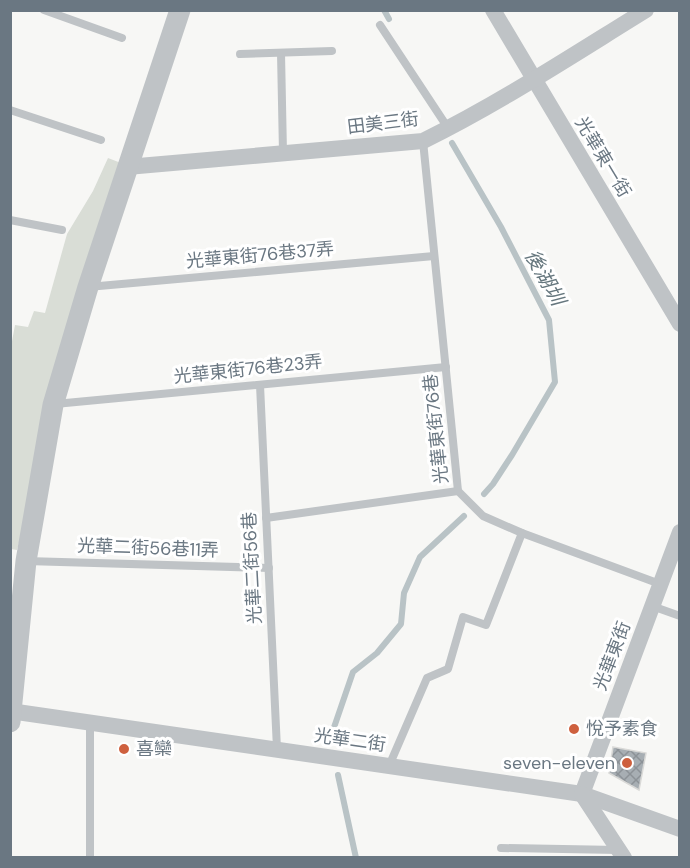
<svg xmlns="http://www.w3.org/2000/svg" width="690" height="868" font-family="'DM Sans','Noto Sans TC',sans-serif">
  <defs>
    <pattern id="building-cross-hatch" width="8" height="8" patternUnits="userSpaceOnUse" patternTransform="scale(1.5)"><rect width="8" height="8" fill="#a7aeb3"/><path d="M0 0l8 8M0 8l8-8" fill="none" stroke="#8c9297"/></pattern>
  </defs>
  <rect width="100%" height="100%" fill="#f7f7f5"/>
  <!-- park -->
  <polygon fill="#d9ddd6" points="108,158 121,163 17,550 11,549 10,352 15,325 28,327 34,311 45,313 67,234 93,191"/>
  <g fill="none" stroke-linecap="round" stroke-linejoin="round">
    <!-- stream -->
    <g stroke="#b9c3c6" stroke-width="6">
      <polyline points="384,10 389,19"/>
      <polyline points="452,143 501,227 549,320 555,382 512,455 493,484 484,494"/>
      <polyline points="329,742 353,672 377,653 401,624 404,593 420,557 464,516"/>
      <polyline points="338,775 356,858"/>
    </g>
  </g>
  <!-- building -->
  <polygon fill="url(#building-cross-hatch)" stroke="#d9d9d7" stroke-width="1.5" points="613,747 646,753 639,790 609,773"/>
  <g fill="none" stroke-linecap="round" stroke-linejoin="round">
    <!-- service -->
    <g stroke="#bfc3c6" stroke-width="8">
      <polyline points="44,10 122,38"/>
      <polyline points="380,25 448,128"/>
      <polyline points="281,53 283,153"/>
      <polyline points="240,54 332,51"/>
      <polyline points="10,110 101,140"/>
      <polyline points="423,141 458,491 483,516 522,533 660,584"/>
      <polyline points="10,220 62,230"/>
      <polyline points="88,287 434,256"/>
      <polyline points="260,385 277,749"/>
      <polyline points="55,404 446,367"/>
      <polyline points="266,518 458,491"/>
      <polyline points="26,561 269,568"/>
      <polyline points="652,606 680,616"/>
      <polyline points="389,766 427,678 448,669 463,617 486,625 522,533"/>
      <polyline points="501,848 618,850"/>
      <polyline points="90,858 90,722"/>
    </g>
    <!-- minor -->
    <g stroke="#bfc3c6" stroke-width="16">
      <polyline points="493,10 680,324"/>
      <path d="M127 167 423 141C500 103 573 55 646 10"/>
      <polyline points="10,711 582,794 680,829"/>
      <polyline points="582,794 680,532"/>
      <polyline points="582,794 624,858"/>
    </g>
    <!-- tertiary -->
    <polyline stroke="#bfc3c6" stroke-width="21" points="10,722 26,561 53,405 88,287 180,10"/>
  </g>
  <!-- markers -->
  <g fill="#ce603e" stroke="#fff" stroke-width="2">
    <circle cx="574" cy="729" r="6"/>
    <circle cx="124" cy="749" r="6"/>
    <circle cx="627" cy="763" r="6"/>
  </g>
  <g text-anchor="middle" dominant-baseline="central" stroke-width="6" stroke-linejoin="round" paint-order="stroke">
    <!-- street labels -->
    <g font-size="18" fill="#6a7782" stroke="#fff">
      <text transform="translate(383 123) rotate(-7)">田美三街</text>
      <text transform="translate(603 157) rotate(59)">光華東一街</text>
      <text transform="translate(260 255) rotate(-5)">光華東街76巷37弄</text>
      <text transform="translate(248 369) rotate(-6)">光華東街76巷23弄</text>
      <text transform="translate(436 429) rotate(-96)">光華東街76巷</text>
      <text transform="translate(148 548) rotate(2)">光華二街56巷11弄</text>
      <text transform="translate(252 568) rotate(-93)">光華二街56巷</text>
      <text transform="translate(612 656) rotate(-69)">光華東街</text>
      <text transform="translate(350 740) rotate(8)">光華二街</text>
    </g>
    <!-- poi labels -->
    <g font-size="18" fill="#6a7782" stroke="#fff" text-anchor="start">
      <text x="586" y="729">悅予素食</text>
      <text x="136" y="749">喜欒</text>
      <text x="615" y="763" text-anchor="end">seven-eleven</text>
    </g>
    <!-- water labels -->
    <g font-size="20" font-style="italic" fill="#66777e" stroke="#fff">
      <text transform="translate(545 277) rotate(61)">後湖圳</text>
    </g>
  </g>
  <!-- border -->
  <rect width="690" height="868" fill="none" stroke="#6a7782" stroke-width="24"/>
</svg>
